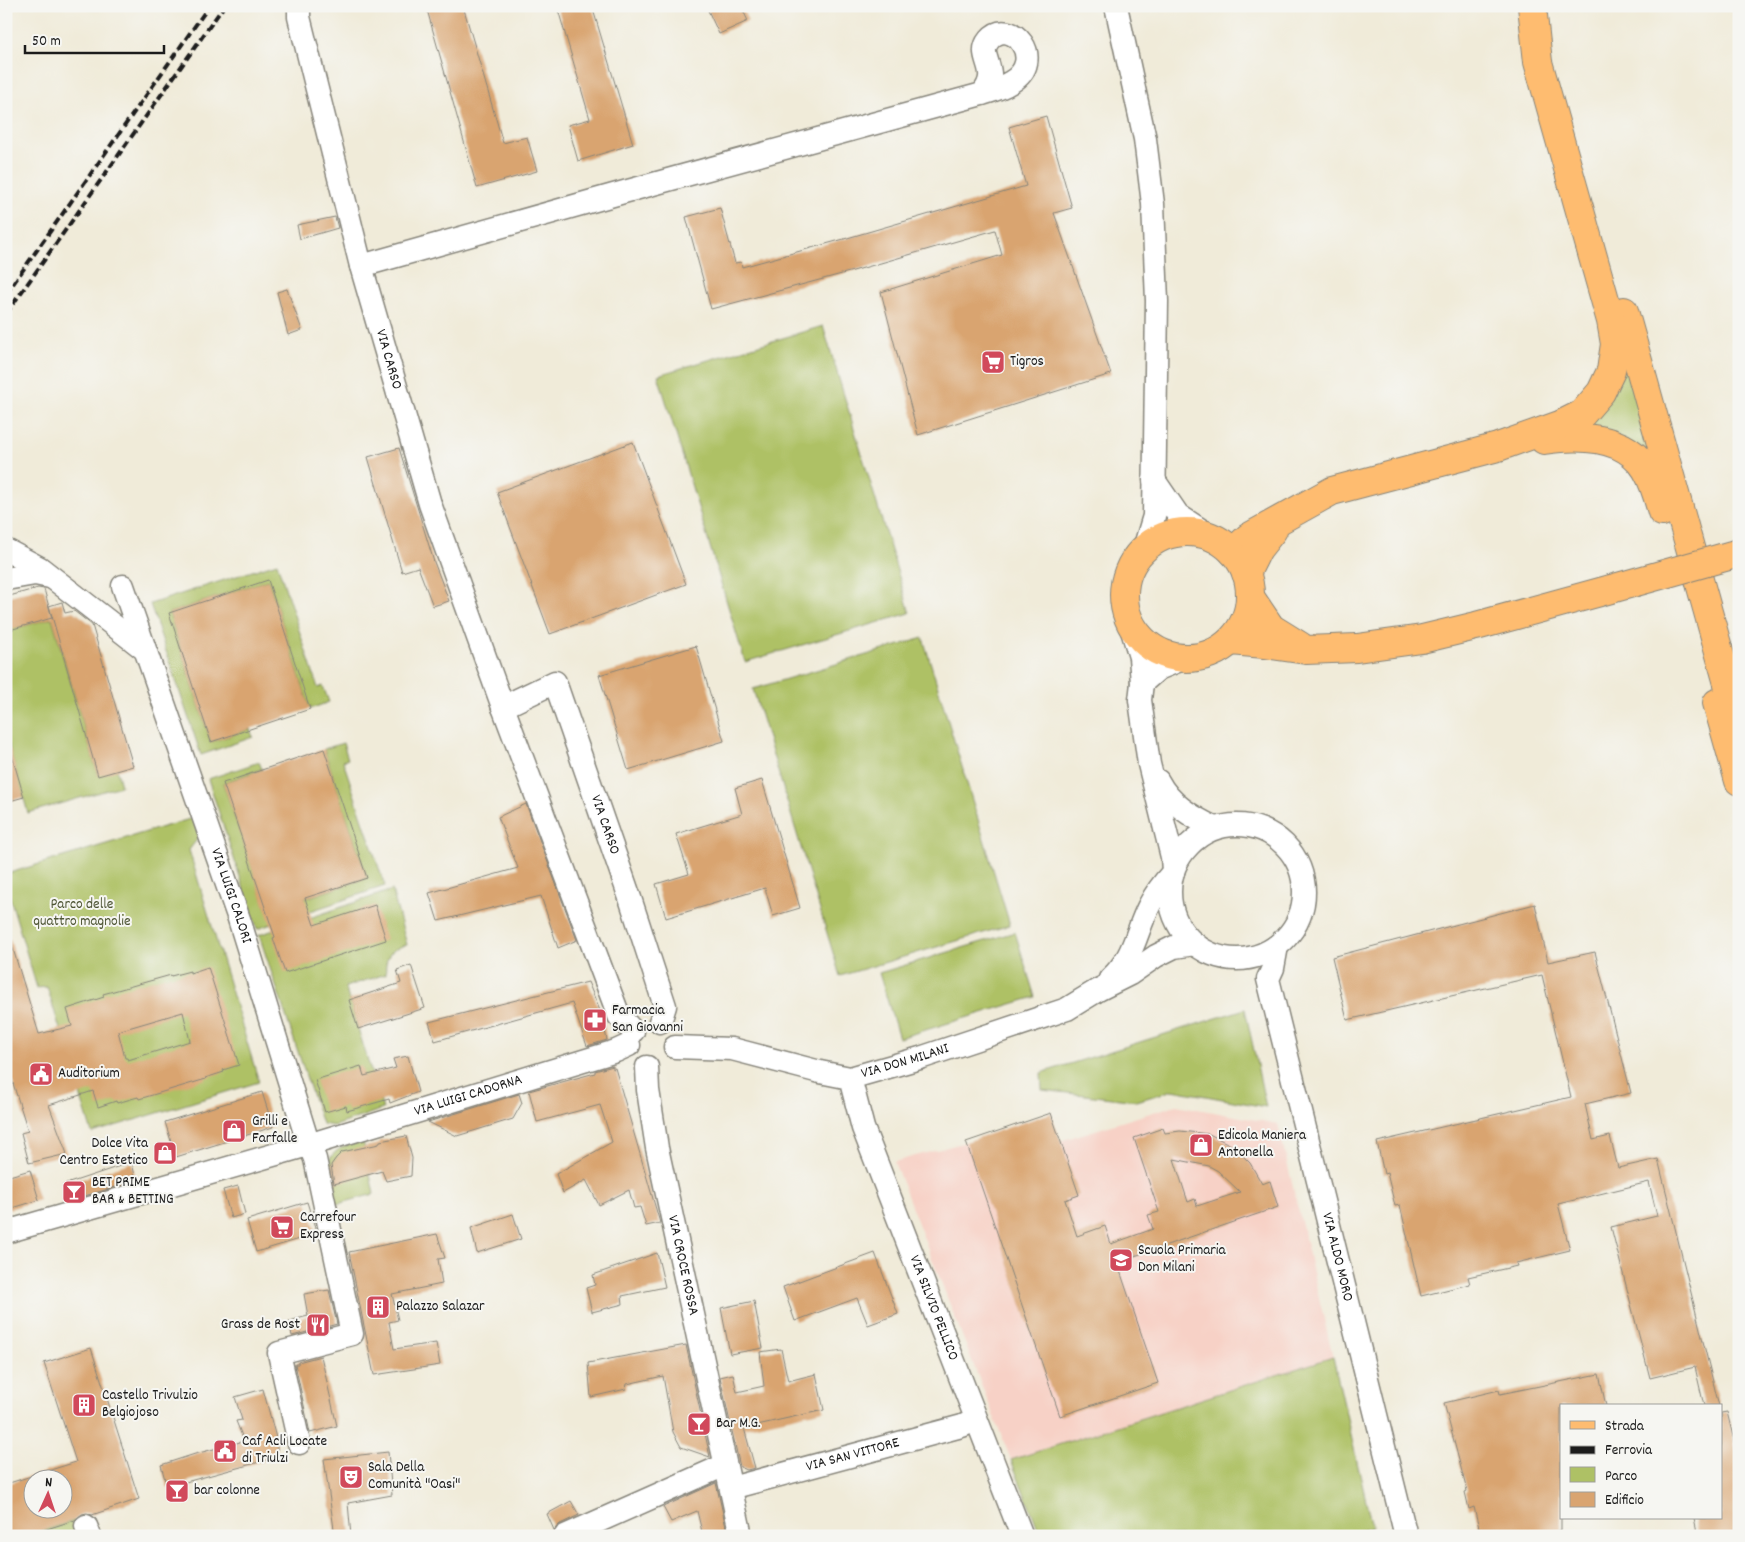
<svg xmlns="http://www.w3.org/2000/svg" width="1745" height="1542" font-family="Dekko,sans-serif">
  <rect width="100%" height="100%" fill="#f6f6f2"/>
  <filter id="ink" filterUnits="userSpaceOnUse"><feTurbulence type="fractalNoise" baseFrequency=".02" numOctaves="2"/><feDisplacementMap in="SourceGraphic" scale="10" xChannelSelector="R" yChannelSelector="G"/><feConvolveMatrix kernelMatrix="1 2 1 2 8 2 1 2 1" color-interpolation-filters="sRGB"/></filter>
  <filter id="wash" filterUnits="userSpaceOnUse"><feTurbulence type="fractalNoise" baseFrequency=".0096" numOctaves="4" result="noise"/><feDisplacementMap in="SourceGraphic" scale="20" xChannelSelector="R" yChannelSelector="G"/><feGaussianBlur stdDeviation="1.12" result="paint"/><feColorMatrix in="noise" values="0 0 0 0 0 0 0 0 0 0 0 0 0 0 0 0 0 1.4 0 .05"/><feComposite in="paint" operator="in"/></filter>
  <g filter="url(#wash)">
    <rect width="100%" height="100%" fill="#f0ebd9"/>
    <!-- built -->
    <polygon fill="#f7d1c6" points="1176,1105 1278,1124 1333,1357 1011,1460 894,1162 966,1142 1051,1113 1060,1141"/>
    <!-- green -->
    <g fill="#aec165" stroke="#656e40">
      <polygon points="823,326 910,613 745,662 658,375"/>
      <polygon points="1623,348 1656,466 1579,423"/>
      <polygon points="277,563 318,688 323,686 329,702 310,709 268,580 169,613 211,742 250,729 253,737 201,755 150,604"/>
      <polygon points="52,618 98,775 117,770 121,786 28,813 6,736 6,631"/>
      <polygon points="923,638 1010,925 840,976 753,689"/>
      <polygon points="343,743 348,759 343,761 385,886 257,929 208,779 259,762 262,769 223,783 267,911 367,878 324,749"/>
      <polygon points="193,818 199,837 189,850 259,1082 92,1133 47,987 37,988 6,884 6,874"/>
      <path d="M392 890 407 945C391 948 384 957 386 974L345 987 383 1109 334 1126 322 1124 259 935Z"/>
      <polygon points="1015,932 1035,997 899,1038 879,973"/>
      <polygon points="1245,1009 1266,1107 1173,1090 1137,1101 1042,1090 1041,1073"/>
      <path d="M363 1141 374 1194 334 1205 326 1165C336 1147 343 1146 363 1141Z"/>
      <polygon points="1333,1357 1372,1527 1346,1536 1041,1536 1011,1460"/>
      <polygon points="74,1521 78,1536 25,1536"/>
    </g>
    <g id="blocks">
      <!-- building -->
      <g fill="#d9a470" fill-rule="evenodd">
        <polygon points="426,6 463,6 503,143 527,137 537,171 477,188"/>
        <polygon points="557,6 592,6 633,144 578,161 568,125 590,119"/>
        <polygon points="706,6 741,6 748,21 719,34"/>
        <polygon points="1046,116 1072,208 1054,213 1111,374 918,435 881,292 1002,255 995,230 853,271 711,309 686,217 720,208 735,263 741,262 742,267 844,239 1026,186 1009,127"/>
        <polygon points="335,217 338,228 300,239 297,225"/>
        <polygon points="287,289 302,330 288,335 277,292"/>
        <polygon points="633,442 686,584 550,634 497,492"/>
        <polygon points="399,448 434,562 449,601 433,606 418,567 402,572 368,457"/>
        <polygon points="268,580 310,709 211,742 169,613"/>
        <polygon points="38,588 44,589 52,618 6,631 6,597"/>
        <polygon points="62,602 65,613 74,611 92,625 133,766 98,776 49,606"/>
        <polygon points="696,646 724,741 628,770 599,675"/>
        <polygon points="10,749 24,797 6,802 6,750"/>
        <polygon points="324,749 367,878 305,898 314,925 375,905 386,940 285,973 273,938 275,937 223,783"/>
        <polygon points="762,780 800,908 773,916 765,888 666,918 656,884 689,874 676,834 742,814 735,788"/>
        <polygon points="526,804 577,940 558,948 541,896 438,921 429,893 518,868 498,817"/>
        <polygon points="1535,904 1548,962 1595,952 1631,1093 1585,1104 1593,1140 1610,1136 1618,1168 1658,1159 1719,1406 1704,1406 1695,1367 1650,1378 1611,1227 1657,1216 1649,1182 1558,1204 1570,1250 1516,1263 1517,1266 1468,1277 1470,1284 1421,1296 1400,1205 1395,1206 1387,1173 1384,1174 1377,1142 1571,1097 1542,975 1347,1020 1332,957"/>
        <path d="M10 939 39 1034 72 1026 67 1009 104 997 103 994 171 975V976L190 971V973L208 967 239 1065 223 1070 224 1072 205 1078 206 1079 139 1099 138 1097 117 1103 116 1101 98 1107 93 1091 49 1105 67 1154 29 1163 21 1133 28 1131 6 1061V940ZM183 1012 190 1041 128 1060 127 1058H125L118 1031Z"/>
        <polygon points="411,965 425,1008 358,1029 349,1000 401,983 397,970"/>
        <polygon points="588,982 601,1013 607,1040 587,1046 572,1003 435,1041 429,1022"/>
        <polygon points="408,1056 418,1092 390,1103 389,1099 347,1111 346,1106 325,1112 315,1080 361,1066 364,1076 396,1068 393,1059"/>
        <polygon points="613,1066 613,1069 615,1068 660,1223 646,1226 640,1207 634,1208 629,1190 599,1205 586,1180 563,1193 556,1174 612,1142 600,1105 537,1122 529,1091 595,1073 595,1071"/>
        <polygon points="262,1092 273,1127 176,1157 165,1122"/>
        <polygon points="519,1094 522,1103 513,1119 457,1136 428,1122"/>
        <path d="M1051 1113 1079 1195 1065 1200 1077 1236 1105 1226 1111 1244 1153 1229 1148 1215 1159 1212 1134 1138 1163 1128 1165 1133 1180 1131 1209 1134 1233 1146 1250 1163 1262 1184 1270 1181 1278 1207 1117 1262 1158 1383 1060 1416 966 1142ZM1174 1159 1209 1166 1218 1171 1240 1192 1197 1206 1195 1199 1188 1202Z"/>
        <polygon points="406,1136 412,1158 411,1176 386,1181 382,1171 334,1184 331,1165 336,1158 342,1152 379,1144 380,1141"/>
        <polygon points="132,1162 136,1181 67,1201 63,1185"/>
        <polygon points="30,1170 39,1200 6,1210 6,1177"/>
        <polygon points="238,1186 245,1214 231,1218 223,1190"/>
        <polygon points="307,1202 317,1234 256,1252 247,1220"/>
        <polygon points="513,1214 521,1239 477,1253 471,1228"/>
        <polygon points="437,1234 445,1258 438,1259 442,1284 392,1294 398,1320 389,1322 394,1349 436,1343 440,1365 374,1375 349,1252"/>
        <polygon points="657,1253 665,1287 622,1296 623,1304 592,1312 586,1288 595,1285 593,1275"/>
        <polygon points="875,1253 898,1314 868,1325 857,1298 795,1321 783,1287"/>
        <polygon points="329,1290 337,1324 292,1336 289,1321 308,1316 304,1294"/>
        <polygon points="754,1301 763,1348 730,1354 721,1308"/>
        <polygon points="686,1345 710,1457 681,1447 673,1432 663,1376 627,1384 626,1389 591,1397 588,1363"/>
        <path d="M91 1348 139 1499 92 1515 87 1513 82 1514 75 1520 25 1536H6V1484L76 1462 44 1363ZM32 1480H62V1510H32Z"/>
        <polygon points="781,1349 788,1381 816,1374 824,1410 744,1428 755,1468 747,1470 740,1467 720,1377 733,1374 737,1392 764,1386 760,1352"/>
        <polygon points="321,1356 337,1426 310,1433 295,1364 298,1364 298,1362"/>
        <polygon points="1599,1374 1606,1406 1561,1406 1561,1530 1541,1536 1481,1536 1474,1507 1469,1509 1465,1492 1467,1491 1444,1403 1499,1390 1500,1394"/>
        <polygon points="263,1389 276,1438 278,1457 167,1487 161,1465 195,1454 244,1441 236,1421 242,1420 235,1397"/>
        <polygon points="1727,1412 1739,1461 1739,1536 1698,1536 1694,1518 1721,1518 1721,1413"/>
        <polygon points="388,1452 392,1495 348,1503 351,1536 335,1536 324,1459"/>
        <polygon points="716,1483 728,1536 703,1536 697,1511 671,1522 663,1507"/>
        <polygon points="571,1501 579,1515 560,1524 554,1530 547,1514"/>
      </g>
    </g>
  </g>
  <g filter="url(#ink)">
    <use href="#blocks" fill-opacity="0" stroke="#86847a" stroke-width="1"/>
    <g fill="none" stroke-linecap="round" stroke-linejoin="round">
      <!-- minor casing -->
      <g stroke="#86847a" stroke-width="25">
        <g id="minor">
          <path id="s1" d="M299 6V17L361 266 430 504 503 707 619 1016 633 1031"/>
          <polyline points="1116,6 1145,139 1153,204 1157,301 1154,516 1144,549"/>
          <path d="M361 266 624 192 982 94C992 91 1002 88 1011 82 1048 60 1010 14 989 40 975 57 1003 70 982 94"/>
          <polyline points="1154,480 1178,515 1213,538"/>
          <polyline points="6,550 40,568 144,649"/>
          <polyline points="6,579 35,574 50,577"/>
          <path id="s2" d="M123 586 239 919 306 1136 315 1159 352 1334 279 1353 299 1443"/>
          <polyline points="1128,617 1140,657 1142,683 1140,700 1149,764 1172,857 1173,871"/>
          <polyline points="1142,683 1158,669 1185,658"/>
          <path id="s3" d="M503 707 555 682 630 898 665 1006 660 1022"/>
          <path d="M1158 781C1170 804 1192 817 1215 828"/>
          <circle cx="1237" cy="892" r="67"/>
          <path id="s4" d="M1277 946 1273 968 1268 979 1406 1536"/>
          <path d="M1110 979C1136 955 1135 932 1150 904 1156 892 1164 882 1173 872"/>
          <path id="s5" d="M675 1047 732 1049 820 1072 850 1078 920 1058 1067 1009 1098 990 1130 974 1156 956 1174 947 1195 944"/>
          <path id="s6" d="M647 1067 648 1090 657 1148 741 1536"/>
          <path id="s7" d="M850 1078 863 1128 1022 1536"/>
          <path id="s8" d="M6 1232 308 1145 616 1051 629 1045"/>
          <path id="s9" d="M731 1488 962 1426 976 1420"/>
          <polyline points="86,1526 90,1536"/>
          <polyline points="565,1536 725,1465"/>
        </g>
      </g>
      <!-- major casing -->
      <g stroke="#86847a" stroke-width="30">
        <g id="major">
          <circle cx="1187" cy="595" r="63"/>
          <polyline points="1250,597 1271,628 1300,646"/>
          <polyline points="1231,641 1265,644 1306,650 1357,648 1422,639 1476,626 1611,589"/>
        </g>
      </g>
      <!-- highway casing -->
      <g stroke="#86847a" stroke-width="30">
        <g id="highway">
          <polyline points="1624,311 1739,723"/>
          <path d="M1544 440C1578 435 1625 435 1646 469 1654 482 1658 498 1662 512"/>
          <polyline points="1233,552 1249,537 1332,491 1498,447 1560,425 1582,414 1601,392 1611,371 1615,344 1611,321 1538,62 1532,6"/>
          <polyline points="1246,573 1258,549 1273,530"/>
          <polyline points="1717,703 1739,781"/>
        </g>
      </g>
      <!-- minor -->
      <use href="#minor" stroke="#fff" stroke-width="22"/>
      <!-- major -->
      <use href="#major" stroke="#febc70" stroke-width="28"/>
      <!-- highway -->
      <use href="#highway" stroke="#febc70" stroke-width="28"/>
      <!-- rail -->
      <g stroke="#1c1c1c" stroke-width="4" stroke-dasharray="8 4" stroke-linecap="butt">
        <polyline points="6,294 209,6"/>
        <polyline points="6,314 224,6"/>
      </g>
      <!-- major-bridge casing -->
      <g stroke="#86847a" stroke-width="30" stroke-linecap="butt">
        <polyline id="major-bridge" points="1611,589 1739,553"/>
      </g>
      <!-- major-bridge -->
      <use href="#major-bridge" stroke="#febc70" stroke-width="28"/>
    </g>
  </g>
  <!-- icons -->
  <defs>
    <g id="supermarket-square" transform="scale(1.25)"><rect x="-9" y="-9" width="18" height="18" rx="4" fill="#d1495b" stroke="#f6f6f2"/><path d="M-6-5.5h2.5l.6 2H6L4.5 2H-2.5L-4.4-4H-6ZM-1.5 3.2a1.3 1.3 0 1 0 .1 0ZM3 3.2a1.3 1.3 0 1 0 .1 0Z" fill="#fff"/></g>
    <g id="pharmacy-square" transform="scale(1.25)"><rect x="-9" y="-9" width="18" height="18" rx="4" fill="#d1495b" stroke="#f6f6f2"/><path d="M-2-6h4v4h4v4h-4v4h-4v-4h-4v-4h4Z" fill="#fff"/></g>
    <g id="civic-square" transform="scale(1.25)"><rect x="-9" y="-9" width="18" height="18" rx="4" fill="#d1495b" stroke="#f6f6f2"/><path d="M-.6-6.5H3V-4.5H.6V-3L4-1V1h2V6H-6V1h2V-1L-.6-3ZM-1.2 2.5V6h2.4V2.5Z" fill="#fff"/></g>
    <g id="shop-square" transform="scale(1.25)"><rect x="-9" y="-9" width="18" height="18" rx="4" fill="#d1495b" stroke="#f6f6f2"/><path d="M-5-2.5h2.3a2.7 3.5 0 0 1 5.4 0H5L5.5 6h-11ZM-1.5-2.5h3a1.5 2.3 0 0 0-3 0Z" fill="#fff"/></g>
    <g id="bar-square" transform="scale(1.25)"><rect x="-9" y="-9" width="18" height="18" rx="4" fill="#d1495b" stroke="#f6f6f2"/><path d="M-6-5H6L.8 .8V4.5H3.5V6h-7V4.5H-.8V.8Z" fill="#fff"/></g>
    <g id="school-square" transform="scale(1.25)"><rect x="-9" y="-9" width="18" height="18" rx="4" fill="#d1495b" stroke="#f6f6f2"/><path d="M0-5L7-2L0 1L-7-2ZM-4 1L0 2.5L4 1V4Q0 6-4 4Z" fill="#fff"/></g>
    <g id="building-square" transform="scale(1.25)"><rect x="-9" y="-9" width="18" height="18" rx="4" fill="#d1495b" stroke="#f6f6f2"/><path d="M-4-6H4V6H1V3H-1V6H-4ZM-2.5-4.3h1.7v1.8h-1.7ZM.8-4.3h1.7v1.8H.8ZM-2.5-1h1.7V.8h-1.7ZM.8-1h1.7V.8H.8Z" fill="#fff"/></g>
    <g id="restaurant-square" transform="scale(1.25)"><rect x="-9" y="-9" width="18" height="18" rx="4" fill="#d1495b" stroke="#f6f6f2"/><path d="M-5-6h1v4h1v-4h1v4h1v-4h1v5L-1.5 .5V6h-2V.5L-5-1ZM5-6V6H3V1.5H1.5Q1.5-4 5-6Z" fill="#fff"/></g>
    <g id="theatre-square" transform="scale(1.25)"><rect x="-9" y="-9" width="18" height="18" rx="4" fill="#d1495b" stroke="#f6f6f2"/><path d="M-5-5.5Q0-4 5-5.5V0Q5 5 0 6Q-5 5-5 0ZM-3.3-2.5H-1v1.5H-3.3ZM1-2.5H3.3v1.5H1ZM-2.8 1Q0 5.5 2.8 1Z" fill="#fff"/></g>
  </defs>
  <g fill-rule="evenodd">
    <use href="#supermarket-square" x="993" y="362"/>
    <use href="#pharmacy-square" x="595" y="1020"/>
    <use href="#civic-square" x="41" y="1074"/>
    <use href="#shop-square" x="234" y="1131"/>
    <use href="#shop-square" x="1201" y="1145"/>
    <use href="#shop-square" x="165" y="1153"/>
    <use href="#bar-square" x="74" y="1192"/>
    <use href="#supermarket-square" x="282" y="1227"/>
    <use href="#school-square" x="1121" y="1260"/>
    <use href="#building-square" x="378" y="1307"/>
    <use href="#restaurant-square" x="318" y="1325"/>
    <use href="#building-square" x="84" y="1405"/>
    <use href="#bar-square" x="699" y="1424"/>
    <use href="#civic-square" x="225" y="1451"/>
    <use href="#theatre-square" x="351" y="1477"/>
    <use href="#bar-square" x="177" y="1491"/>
  </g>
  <g text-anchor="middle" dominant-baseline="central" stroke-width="4" stroke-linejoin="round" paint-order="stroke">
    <!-- street labels -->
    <g font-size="15" fill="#1c1c1c" stroke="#f6f6f2">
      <text stroke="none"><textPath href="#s1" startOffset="365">VIA CARSO</textPath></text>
      <text stroke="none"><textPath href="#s3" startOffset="209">VIA CARSO</textPath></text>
      <text stroke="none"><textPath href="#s2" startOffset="328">VIA LUIGI CALORI</textPath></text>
      <text stroke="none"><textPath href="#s5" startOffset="236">VIA DON MILANI</textPath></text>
      <text stroke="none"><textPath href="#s8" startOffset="482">VIA LUIGI CADORNA</textPath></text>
      <text stroke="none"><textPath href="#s4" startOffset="321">VIA ALDO MORO</textPath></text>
      <text stroke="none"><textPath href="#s6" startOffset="202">VIA CROCE ROSSA</textPath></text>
      <text stroke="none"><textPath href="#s7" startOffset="245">VIA SILVIO PELLICO</textPath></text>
      <text stroke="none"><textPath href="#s9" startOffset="126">VIA SAN VITTORE</textPath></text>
    </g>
    <!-- poi labels -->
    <g font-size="15" fill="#1c1c1c" stroke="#f6f6f2" text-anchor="start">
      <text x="1010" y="362">Tigros</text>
      <text x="612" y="1011">Farmacia<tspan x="612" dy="17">San Giovanni</tspan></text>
      <text x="58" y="1074">Auditorium</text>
      <text x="252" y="1122">Grilli e<tspan x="252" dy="17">Farfalle</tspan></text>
      <text x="1218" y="1136">Edicola Maniera<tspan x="1218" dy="17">Antonella</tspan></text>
      <text x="148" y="1144" text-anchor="end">Dolce Vita<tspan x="148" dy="17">Centro Estetico</tspan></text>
      <text x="92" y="1183">BET PRIME<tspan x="92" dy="17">BAR &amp; BETTING</tspan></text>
      <text x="300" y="1218">Carrefour<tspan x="300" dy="17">Express</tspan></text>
      <text x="1138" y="1251">Scuola Primaria<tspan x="1138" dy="17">Don Milani</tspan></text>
      <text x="396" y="1307">Palazzo Salazar</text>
      <text x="300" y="1325" text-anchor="end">Grass de Rost</text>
      <text x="102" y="1396">Castello Trivulzio<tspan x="102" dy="17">Belgiojoso</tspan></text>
      <text x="716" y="1424">Bar M.G.</text>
      <text x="242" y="1442">Caf Acli Locate<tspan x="242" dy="17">di Triulzi</tspan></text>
      <text x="368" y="1468">Sala Della<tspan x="368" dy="17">Comunità "Oasi"</tspan></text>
      <text x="194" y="1491">bar colonne</text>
    </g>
    <!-- park labels -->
    <g font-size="15" fill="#4f5636" stroke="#f6f6f2">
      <text x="82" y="905">Parco delle<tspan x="82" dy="17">quattro magnolie</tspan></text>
    </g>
  </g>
  <!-- margin -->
  <rect width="1745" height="1542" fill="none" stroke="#f6f6f2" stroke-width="25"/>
  <!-- legend -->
  <rect x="1560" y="1404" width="162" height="115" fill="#f6f6f2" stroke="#9f9f9c"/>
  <rect x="1570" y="1421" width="25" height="8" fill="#febc70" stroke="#9f9f9c"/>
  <text x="1605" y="1430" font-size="15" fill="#1c1c1c">Strada</text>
  <rect x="1570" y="1446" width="25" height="8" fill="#1c1c1c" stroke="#9f9f9c"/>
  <text x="1605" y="1454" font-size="15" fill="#1c1c1c">Ferrovia</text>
  <rect x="1570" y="1467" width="25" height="15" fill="#aec165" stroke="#9f9f9c"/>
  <text x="1605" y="1480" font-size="15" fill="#1c1c1c">Parco</text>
  <rect x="1570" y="1492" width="25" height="15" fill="#d9a470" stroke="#9f9f9c"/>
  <text x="1605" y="1504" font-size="15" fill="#1c1c1c">Edificio</text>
  <!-- north arrow -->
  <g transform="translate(48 1494) rotate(3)"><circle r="24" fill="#f6f6f2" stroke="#9f9f9c"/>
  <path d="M0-4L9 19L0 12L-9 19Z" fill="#d1495b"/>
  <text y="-8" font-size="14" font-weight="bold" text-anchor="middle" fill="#1c1c1c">N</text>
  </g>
  <!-- scale -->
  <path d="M25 45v8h139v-8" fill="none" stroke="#1c1c1c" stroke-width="2.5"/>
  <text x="32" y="45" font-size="15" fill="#1c1c1c" stroke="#f6f6f2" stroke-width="4" paint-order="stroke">50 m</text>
</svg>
